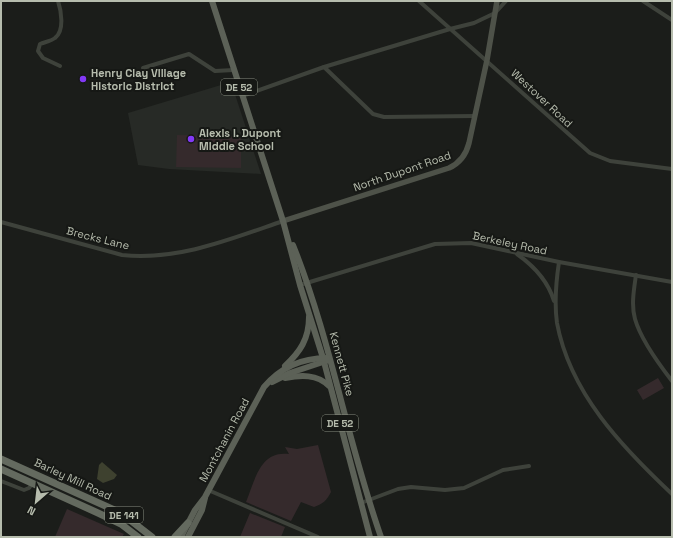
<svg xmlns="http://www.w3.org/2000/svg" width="673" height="538" font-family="'Space Grotesk',sans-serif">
  <rect width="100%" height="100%" fill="#1b1d1a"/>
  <!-- built -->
  <polygon fill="#272a26" points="231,82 261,174 169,169 138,165 128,113"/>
  <!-- green -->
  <g fill="#352a2c">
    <polygon points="177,135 241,136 241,168 176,167"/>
    <polygon points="658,378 664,388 643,400 637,390"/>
    <path d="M318 445 331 492C327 500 323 504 314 507L301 502 291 521 246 502C255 480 260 450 289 454L285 447 297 449Z"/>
    <polygon points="67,509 124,534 122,537 55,537"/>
    <polygon points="250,513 285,527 281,537 240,537"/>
  </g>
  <!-- water -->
  <polygon fill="#3e412f" points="102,462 117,475 114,479 103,483 97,479 99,465"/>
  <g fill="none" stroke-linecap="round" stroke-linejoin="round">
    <!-- minor -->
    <g stroke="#3e423b" stroke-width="4">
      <path d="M58 1C61 10 65 31 55 38 51 41 45 42 40 44L38 51 43 58 60 66"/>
      <polyline points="419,1 590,153 610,161 672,169"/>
      <polyline points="643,1 672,20"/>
      <polyline points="324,67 373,114 384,117 475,116"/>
      <polyline points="143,68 189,54 215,71 234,70"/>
      <polyline points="242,96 324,67 450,29 474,23 495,13 506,1"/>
      <path d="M1 222 122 255C178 261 231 239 283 221"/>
      <path d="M517 254C534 266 548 281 554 301"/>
      <path d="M559 262C556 282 554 302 557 323 570 393 622 447 672 494"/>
      <path d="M636 275C634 289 631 305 635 319 641 340 658 363 672 381"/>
      <polyline points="300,285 435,244 471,243 559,262 672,282"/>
      <polyline points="1,481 24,490 29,488 33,483"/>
      <polyline points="208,490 318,537"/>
      <polyline points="361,503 398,489 411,487 445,490 464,488 503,470 529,466"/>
    </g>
    <!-- secondary -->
    <path stroke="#4e5249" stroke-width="5.5" d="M283 221 449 168C460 163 466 155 469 143L487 60 497 1"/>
    <!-- primary -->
    <g stroke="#5c6157" stroke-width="6">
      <polyline points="212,1 283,221 300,285 323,358 370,537"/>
      <path d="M293 245C331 340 347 441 381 537"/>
      <path d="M285 366C300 352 309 339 309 317"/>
      <path d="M285 378C301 375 317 374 329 386"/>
      <polyline points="272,382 290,373 326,361"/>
      <path d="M181 537 195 510 205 497 264 387C280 368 302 358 327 358"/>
      <polyline points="188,537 202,510 205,498"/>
    </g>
    <!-- trunk -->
    <g stroke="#646a5f" stroke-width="7">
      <polyline points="1,459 121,513 152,537"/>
      <polyline points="1,469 98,513 121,524 138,537"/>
      <polyline points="175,537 188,523"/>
    </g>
  </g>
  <!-- markers -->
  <g fill="#8339f6" stroke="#161815" stroke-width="1.5">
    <circle cx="83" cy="79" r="4"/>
    <circle cx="191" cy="139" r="4"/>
  </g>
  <g text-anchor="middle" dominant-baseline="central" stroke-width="4" stroke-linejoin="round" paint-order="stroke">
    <!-- shield labels -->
    <g fill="#161815" stroke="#868b7f" stroke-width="1">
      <rect x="221" y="79" width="36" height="16" rx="3"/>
      <rect x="322" y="415" width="36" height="16" rx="3"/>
      <rect x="105" y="507" width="38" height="16" rx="3"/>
    </g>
    <g font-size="10" font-weight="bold" fill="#b6bcad">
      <text x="239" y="87">DE 52</text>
      <text x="340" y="423">DE 52</text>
      <text x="124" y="515">DE 141</text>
    </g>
    <!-- poi labels -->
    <g font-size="11" font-weight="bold" fill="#b6bcad" stroke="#161815" text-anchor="start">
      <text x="91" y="73">Henry Clay Village<tspan x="91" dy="13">Historic District</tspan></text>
      <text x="199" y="133">Alexis I. Dupont<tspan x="199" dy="13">Middle School</tspan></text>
    </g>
    <!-- street labels -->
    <g font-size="11" fill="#b6bcad" stroke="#161815">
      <text transform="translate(542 98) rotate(43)">Westover Road</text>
      <text transform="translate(402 171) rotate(-19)">North Dupont Road</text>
      <text transform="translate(98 238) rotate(14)">Brecks Lane</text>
      <text transform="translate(510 243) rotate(12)">Berkeley Road</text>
      <text transform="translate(342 364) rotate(75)">Kennett Pike</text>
      <text transform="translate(224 440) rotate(-62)">Montchanin Road</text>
      <text transform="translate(73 479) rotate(25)">Barley Mill Road</text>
    </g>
  </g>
  <!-- border -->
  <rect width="673" height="538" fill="none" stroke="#b6bcad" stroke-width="4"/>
  <!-- north arrow -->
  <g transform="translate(36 502) rotate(208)" stroke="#161815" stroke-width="3" paint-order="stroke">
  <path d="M0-3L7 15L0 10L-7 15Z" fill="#b6bcad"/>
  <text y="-6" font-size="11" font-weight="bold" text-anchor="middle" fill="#b6bcad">N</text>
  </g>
</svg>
